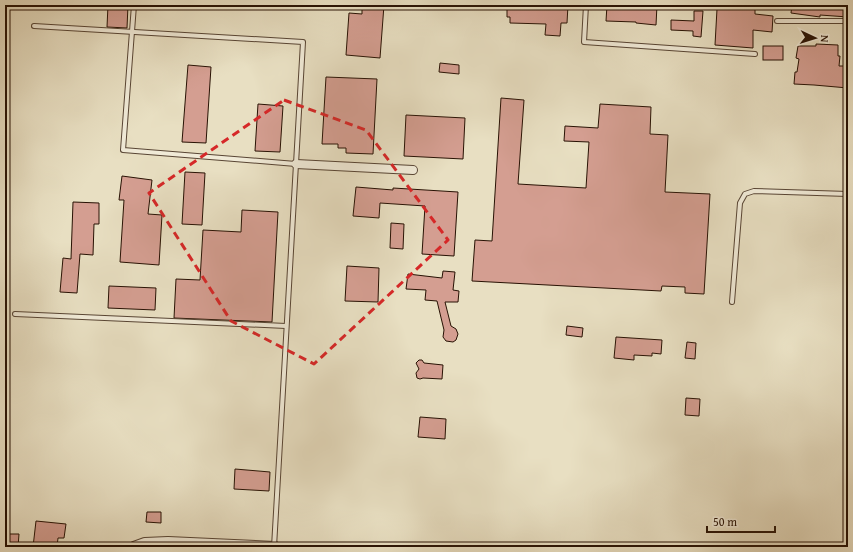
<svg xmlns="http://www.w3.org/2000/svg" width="853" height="552" font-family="'Gentium Book Plus',serif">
  <rect width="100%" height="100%" fill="#e8dfc2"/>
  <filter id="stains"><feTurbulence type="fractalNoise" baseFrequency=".005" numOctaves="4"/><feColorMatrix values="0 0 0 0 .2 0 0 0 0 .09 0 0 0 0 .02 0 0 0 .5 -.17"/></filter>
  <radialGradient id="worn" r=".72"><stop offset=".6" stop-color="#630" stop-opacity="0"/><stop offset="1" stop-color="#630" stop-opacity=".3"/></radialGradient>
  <!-- building -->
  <g fill="#d49e91" stroke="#281204">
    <polygon points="108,5 128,5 127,28 107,27"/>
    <polygon points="362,5 384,5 380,58 346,55 349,13 362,14"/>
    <polygon points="507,5 568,5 567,23 561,23 560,36 545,35 546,24 510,23 510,17 507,17"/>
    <polygon points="607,5 657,5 656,25 636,23 636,22 606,21"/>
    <polygon points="721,5 755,5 755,14 773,16 772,32 753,30 753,48 715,45 717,9 721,9"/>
    <polygon points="792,5 823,6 823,5 848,5 848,17 820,15 820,17 791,13"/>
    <polygon points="694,11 703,11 701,37 693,36 693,31 671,30 671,20 694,21"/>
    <polygon points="816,44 838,45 838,56 840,56 839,66 848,66 848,88 814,85 794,84 795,72 797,72 799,59 796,58 798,46 816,46"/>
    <rect x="763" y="46" width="20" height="14"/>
    <polygon points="440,63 459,65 459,74 439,72"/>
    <polygon points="188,65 211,67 206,143 182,142"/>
    <polygon points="326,77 377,79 373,154 346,153 346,148 338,148 338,144 322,144"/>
    <polygon points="501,98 524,100 518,184 586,188 589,142 564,141 565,126 598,128 600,104 651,107 650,134 668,135 665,192 710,194 704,294 685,293 685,287 662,286 661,291 472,281 475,240 492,241"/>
    <polygon points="258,104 283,106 280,152 255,151"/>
    <polygon points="406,115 465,118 463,159 404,156"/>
    <polygon points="185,172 205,173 202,225 182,224"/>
    <polygon points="122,176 152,180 148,214 162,215 159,265 120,262 124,200 119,200"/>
    <polygon points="356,187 393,190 393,188 458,192 454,256 422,254 425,206 380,203 379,218 353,216"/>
    <polygon points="73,202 99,203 99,224 94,224 93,255 80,254 77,293 60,292 63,258 71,259"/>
    <polygon points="242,210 278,212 272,322 174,318 176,279 200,280 203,230 241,232"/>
    <polygon points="391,223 404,224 403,249 390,248"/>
    <polygon points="347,266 379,268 378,302 345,301"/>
    <polygon points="443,271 455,272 453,290 459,291 458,302 445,302 451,326 456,329 458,334 456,340 453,342 446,341 443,337 444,330 437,301 425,300 426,290 406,289 408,274 442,278"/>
    <polygon points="109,286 156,288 155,310 108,308"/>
    <polygon points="567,326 583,328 582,337 566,335"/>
    <polygon points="616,337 662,340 661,354 652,353 652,356 634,355 634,360 614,358"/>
    <polygon points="687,342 696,343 695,359 685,358"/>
    <polygon points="419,360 422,360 424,363 443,365 442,379 423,378 420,379 417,378 416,373 419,369 416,363"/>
    <polygon points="686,398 700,399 699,416 685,415"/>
    <polygon points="420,417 446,419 445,439 418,437"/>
    <polygon points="235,469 270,472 269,491 234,489"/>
    <polygon points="147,512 161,512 161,523 146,522"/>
    <polygon points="36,521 66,524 64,538 58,538 57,547 33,547"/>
    <polygon points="5,534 19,534 18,547 5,547"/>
  </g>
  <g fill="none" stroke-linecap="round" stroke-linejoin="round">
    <!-- service casing -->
    <g stroke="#584534" stroke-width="6">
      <g id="service">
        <polyline points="134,5 123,150 296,164"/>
        <polyline points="586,5 584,42 755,54"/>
        <polyline points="777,21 848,21"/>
        <polyline points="34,26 303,42 274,547"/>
        <polyline points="732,302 740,203 745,194 754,191 848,194"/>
        <polyline points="15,314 286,326"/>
      </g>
    </g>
    <!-- minor casing -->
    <g stroke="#584534" stroke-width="10">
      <polyline id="minor" points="296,164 413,170"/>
    </g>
    <!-- tertiary casing -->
    <g stroke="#584534" stroke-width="12">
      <polyline id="tertiary" points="134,547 145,543 168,542 275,547"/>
    </g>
    <!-- service -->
    <use href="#service" stroke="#f0ead7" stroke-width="4"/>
    <!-- minor -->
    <use href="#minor" stroke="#f0ead7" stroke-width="8"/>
    <!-- tertiary -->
    <use href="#tertiary" stroke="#f0ead7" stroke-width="10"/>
  </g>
  <!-- marked area -->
  <path fill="none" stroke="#d62828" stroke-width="3" stroke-dasharray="8 5" stroke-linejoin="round" d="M284 100 366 130 448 240 314 364 231 321 149 193Z"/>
  <!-- margin -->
  <rect width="853" height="552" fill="none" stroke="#e8dfc2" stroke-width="20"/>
  <rect x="6" y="6" width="841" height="540" fill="none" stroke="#281204" stroke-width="2"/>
  <rect x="10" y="10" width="833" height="532" fill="none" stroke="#281204"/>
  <!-- north arrow -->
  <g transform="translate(815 38) rotate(94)" stroke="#f0ead7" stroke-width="3" paint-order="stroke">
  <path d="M0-3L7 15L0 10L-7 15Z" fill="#281204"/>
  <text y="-6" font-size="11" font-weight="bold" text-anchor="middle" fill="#281204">N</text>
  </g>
  <!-- scale -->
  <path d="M707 526v6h68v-6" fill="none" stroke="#281204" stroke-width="2"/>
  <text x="713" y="526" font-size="12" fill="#281204" stroke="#f0ead7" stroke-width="3" paint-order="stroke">50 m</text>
  <rect width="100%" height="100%" filter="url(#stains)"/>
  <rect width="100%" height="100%" fill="url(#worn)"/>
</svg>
